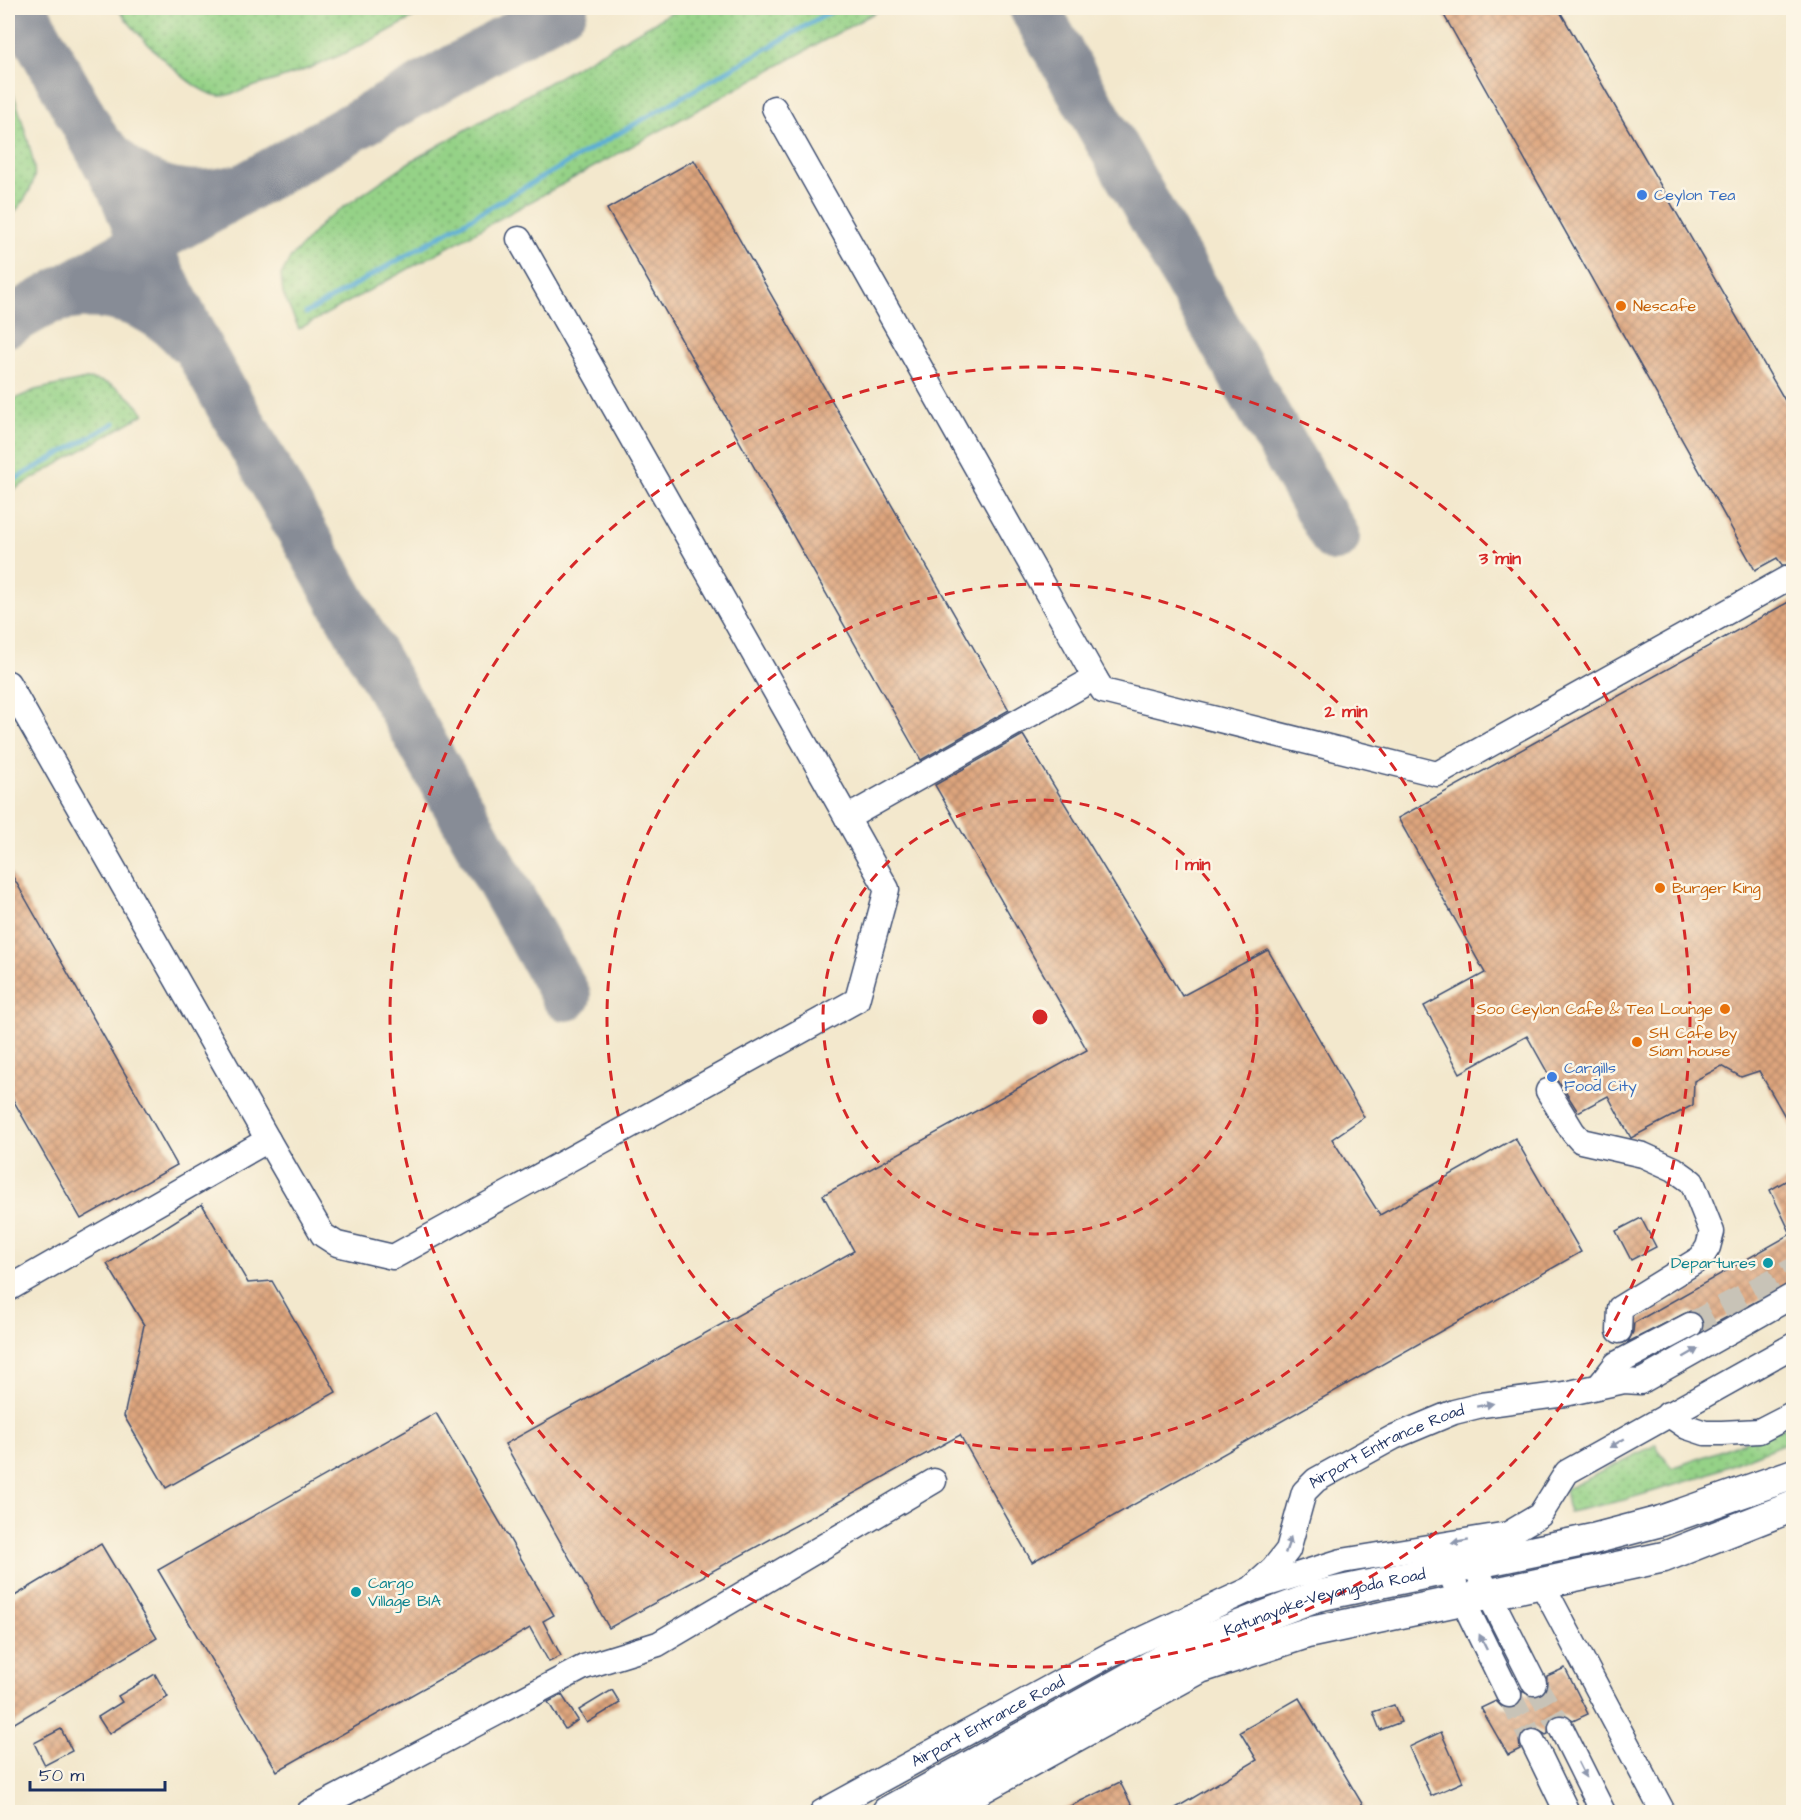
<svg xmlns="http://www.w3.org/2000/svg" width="1801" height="1820" font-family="'Architects Daughter',sans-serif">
  <defs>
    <pattern id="grass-dots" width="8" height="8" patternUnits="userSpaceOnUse" patternTransform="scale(1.5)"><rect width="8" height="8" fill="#95d287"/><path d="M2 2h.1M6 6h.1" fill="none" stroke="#79ab72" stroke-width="1.8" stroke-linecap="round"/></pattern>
    <pattern id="building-cross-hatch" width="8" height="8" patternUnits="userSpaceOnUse" patternTransform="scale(1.5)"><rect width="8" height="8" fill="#dea57d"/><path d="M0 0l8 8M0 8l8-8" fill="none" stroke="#b3876a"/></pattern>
  </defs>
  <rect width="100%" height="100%" fill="#fcf5e5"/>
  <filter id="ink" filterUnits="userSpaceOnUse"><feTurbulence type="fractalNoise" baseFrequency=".0167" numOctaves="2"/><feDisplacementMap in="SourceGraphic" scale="12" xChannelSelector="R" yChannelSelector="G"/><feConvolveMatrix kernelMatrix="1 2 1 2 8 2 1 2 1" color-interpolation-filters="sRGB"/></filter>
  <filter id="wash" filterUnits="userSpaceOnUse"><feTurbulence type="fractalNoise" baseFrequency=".008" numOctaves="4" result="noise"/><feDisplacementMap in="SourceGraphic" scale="24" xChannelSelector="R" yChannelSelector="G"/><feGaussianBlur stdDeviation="1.35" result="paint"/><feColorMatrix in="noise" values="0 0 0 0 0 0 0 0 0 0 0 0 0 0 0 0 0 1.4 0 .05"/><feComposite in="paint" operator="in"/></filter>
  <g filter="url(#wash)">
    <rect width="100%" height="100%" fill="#f3e8cd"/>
    <!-- grass -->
    <g fill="url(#grass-dots)" stroke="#588072" stroke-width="1.5">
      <path d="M117 8H430C371 42 321 68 255 86 245 89 230 96 220 96 191 95 134 30 117 8Z"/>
      <polygon points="679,8 883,8 299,329 283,294 281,275 290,259 325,220 408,163"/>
      <path d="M8 80C14 95 38 164 34 178 30 195 19 207 8 220Z"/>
      <path d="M86 379C111 380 129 393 144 414L8 493V402L35 390Z"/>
      <polygon points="1793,1424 1793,1440 1698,1478 1624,1500 1569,1512 1565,1490 1657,1444 1658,1450 1672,1468"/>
    </g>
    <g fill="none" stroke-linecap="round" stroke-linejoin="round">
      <!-- stream -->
      <g stroke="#5badd6" stroke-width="5">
        <polyline points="306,313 837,8"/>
        <polyline points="8,483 115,423"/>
      </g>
      <!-- taxiway -->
      <g stroke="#878c96" stroke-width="50">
        <polyline points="21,8 123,191 145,245 200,352 566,996"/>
        <polyline points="1034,8 1335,537"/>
        <path d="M105 151C140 192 184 202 235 190"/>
        <path d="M55 298C106 285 154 301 188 339"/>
        <polyline points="8,322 563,8"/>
      </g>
    </g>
    <g id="blocks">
      <!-- building -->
      <g fill="url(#building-cross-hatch)">
        <polygon points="1440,8 1558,8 1794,416 1794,565 1782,565 1777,558 1755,570"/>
        <polygon points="694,160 1009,710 921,760 607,209"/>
        <polygon points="1794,599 1794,1132 1759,1071 1741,1077 1722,1066 1694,1081 1693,1105 1631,1138 1608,1096 1578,1112 1560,1083 1550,1077 1527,1036 1460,1073 1424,1006 1485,973 1398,818"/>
        <polygon points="1023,735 1182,996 1268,950 1364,1117 1332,1139 1380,1215 1515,1138 1581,1252 1032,1562 960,1435 609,1628 505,1444 854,1251 823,1195 1087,1050 935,785"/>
        <polygon points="8,868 177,1165 81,1219 8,1091"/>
        <polygon points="1794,1176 1794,1281 1703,1330 1702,1318 1690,1311 1628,1342 1633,1332 1634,1323 1791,1234 1770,1190"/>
        <polygon points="202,1204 248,1283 272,1281 336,1392 166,1488 124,1416 144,1325 107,1264"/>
        <polygon points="1641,1218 1656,1247 1631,1260 1616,1231"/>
        <polygon points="436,1413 554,1615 543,1621 561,1656 549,1662 530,1628 277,1771 158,1570"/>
        <polygon points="101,1544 157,1638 8,1727 8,1600"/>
        <polygon points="1565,1668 1588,1714 1573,1721 1562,1714 1554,1716 1549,1721 1548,1734 1546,1735 1535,1728 1526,1730 1519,1740 1520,1749 1508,1755 1481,1708 1496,1701 1502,1707 1515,1708 1521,1702 1522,1691 1533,1697 1540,1696 1546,1690 1547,1676"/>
        <polygon points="155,1674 168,1697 109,1734 98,1717 122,1702 118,1696"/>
        <polygon points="612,1690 620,1703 587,1723 579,1710"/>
        <polygon points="562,1695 578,1720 565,1729 548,1702"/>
        <polygon points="1299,1698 1367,1812 1169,1812 1257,1760 1240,1732"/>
        <polygon points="1394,1705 1401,1722 1380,1730 1373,1712"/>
        <polygon points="61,1729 72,1751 45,1765 34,1743"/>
        <polygon points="1441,1732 1463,1782 1431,1796 1409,1747"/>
        <polygon points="1120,1782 1135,1812 1058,1812"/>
      </g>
    </g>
  </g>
  <g filter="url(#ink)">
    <use href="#blocks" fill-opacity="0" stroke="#3b4b6f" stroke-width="1.5"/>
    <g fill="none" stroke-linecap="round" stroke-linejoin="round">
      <!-- minor-tunnel -->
      <g stroke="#c8c3b7" stroke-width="24" stroke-dasharray="24 12" stroke-linecap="butt">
        <polyline points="1690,1325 1794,1269"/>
        <polyline points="1534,1683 1561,1728"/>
        <polyline points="1509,1695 1533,1742"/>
      </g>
      <!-- minor casing -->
      <g stroke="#3b4b6f" stroke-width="27">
        <g id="minor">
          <polyline points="774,108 1095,678"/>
          <polyline points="519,239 847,818"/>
          <polyline points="8,683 268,1140"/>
          <polyline points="1548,1091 1573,1132 1581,1141 1643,1155 1674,1169 1692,1182 1712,1232 1708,1247 1701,1258 1620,1308 1619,1331"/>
          <polyline points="8,1289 268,1140 323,1235 337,1244 393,1257 857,1000 887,889 847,818 1095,678 1103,691 1437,774 1788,578"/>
          <polyline points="1599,1386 1616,1364 1690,1325"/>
          <polyline points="1668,1414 1687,1427 1705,1433 1722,1433 1759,1431 1794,1413"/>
          <polyline points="1473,1563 1534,1683"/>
          <polyline points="1447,1568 1509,1695"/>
          <polyline points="1542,1584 1663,1812"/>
          <polyline points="1258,1587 1342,1561 1508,1534 1540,1515 1567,1472 1794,1345"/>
          <polyline points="1561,1728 1603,1812"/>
          <polyline points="1533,1742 1567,1812"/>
          <polyline points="309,1812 584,1667 658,1644 934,1481"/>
          <path id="s1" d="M822 1812 1111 1654 1251 1589 1273 1569 1288 1550 1304 1492 1316 1480 1394 1437 1454 1412 1482 1405 1565 1394 1624 1381 1640 1382 1794 1295"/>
        </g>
      </g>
      <!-- major casing -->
      <g stroke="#3b4b6f" stroke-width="33">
        <g id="major">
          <path id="s2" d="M887 1812 1189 1645 1317 1596 1593 1539 1661 1521 1794 1474"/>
          <polyline points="938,1812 1200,1668 1307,1633 1664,1557 1794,1506"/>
        </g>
      </g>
      <!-- minor -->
      <use href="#minor" stroke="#fff" stroke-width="24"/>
      <!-- major -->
      <use href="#major" stroke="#fff" stroke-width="30"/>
    </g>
    <!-- one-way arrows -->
    <defs><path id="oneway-solid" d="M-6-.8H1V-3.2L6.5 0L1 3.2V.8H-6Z" transform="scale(1.5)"/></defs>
    <g fill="#8d97ae">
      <use href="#oneway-solid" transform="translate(1691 1353) rotate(-30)"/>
      <use href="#oneway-solid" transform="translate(1485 1405) rotate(-10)"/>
      <use href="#oneway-solid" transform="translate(1617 1443) rotate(150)"/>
      <use href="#oneway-solid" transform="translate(1460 1542) rotate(170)"/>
      <use href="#oneway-solid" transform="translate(1288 1545) rotate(-71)"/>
      <use href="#oneway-solid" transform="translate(1483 1642) rotate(-116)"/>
      <use href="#oneway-solid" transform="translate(1582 1770) rotate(64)"/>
    </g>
  </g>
  <!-- distance rings -->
  <g fill="none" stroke="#d62828" stroke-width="3" stroke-dasharray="10 8">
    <circle cx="1040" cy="1017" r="217"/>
    <circle cx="1040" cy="1017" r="433"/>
    <circle cx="1040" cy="1017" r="650"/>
  </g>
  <!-- markers -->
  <g fill="#3f7fe0" stroke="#fcf5e5" stroke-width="2">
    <circle cx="1642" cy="195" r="6"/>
    <circle cx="1552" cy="1077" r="6"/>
  </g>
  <g fill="#e8710a" stroke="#fcf5e5" stroke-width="2">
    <circle cx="1621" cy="306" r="6"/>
    <circle cx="1660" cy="888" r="6"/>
    <circle cx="1725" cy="1009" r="6"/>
    <circle cx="1637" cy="1042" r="6"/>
  </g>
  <g fill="#0f9aa8" stroke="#fcf5e5" stroke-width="2">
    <circle cx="1768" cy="1263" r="6"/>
    <circle cx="356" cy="1592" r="6"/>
  </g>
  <g text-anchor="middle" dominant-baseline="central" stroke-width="5" stroke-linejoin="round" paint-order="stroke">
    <!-- shop labels -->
    <g font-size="16" fill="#366cbe" stroke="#fcf5e5" text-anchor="start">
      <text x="1654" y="195">Ceylon Tea</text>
      <text x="1564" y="1068">Cargills<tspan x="1564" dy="18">Food City</tspan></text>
    </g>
    <!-- food labels -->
    <g font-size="16" fill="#c56008" stroke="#fcf5e5" text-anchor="start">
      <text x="1633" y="306">Nescafe</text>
      <text x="1672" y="888">Burger King</text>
      <text x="1713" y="1009" text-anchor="end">Soo Ceylon Cafe &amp; Tea Lounge</text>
      <text x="1649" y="1033">SH Cafe by<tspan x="1649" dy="18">Siam house</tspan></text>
    </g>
    <!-- culture labels -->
    <g font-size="16" fill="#0d838f" stroke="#fcf5e5" text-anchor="end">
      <text x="1756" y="1263">Departures</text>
      <text x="368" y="1583" text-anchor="start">Cargo<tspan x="368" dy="18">Village BIA</tspan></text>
    </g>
    <!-- street labels -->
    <g font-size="16" fill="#1b2f5e" stroke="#fcf5e5">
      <text stroke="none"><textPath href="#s1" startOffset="693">Airport Entrance Road</textPath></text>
      <text stroke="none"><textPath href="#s2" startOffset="488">Katunayake-Veyangoda Road</textPath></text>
      <text stroke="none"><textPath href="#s1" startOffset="189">Airport Entrance Road</textPath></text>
    </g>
  </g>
  <circle cx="1040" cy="1017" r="9" fill="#d62828" stroke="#fcf5e5" stroke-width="3"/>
  <g font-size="18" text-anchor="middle" font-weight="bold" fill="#d62828" stroke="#fcf5e5" stroke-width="5" stroke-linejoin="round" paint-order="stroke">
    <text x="1500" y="564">3 min</text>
    <text x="1346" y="717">2 min</text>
    <text x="1193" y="870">1 min</text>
  </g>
  <!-- margin -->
  <rect width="1801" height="1820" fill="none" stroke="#fcf5e5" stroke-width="30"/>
  <!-- scale -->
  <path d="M30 1781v9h135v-9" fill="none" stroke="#1b2f5e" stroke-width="3"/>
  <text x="39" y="1781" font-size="18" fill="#1b2f5e" stroke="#fcf5e5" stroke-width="4.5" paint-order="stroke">50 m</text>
</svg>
